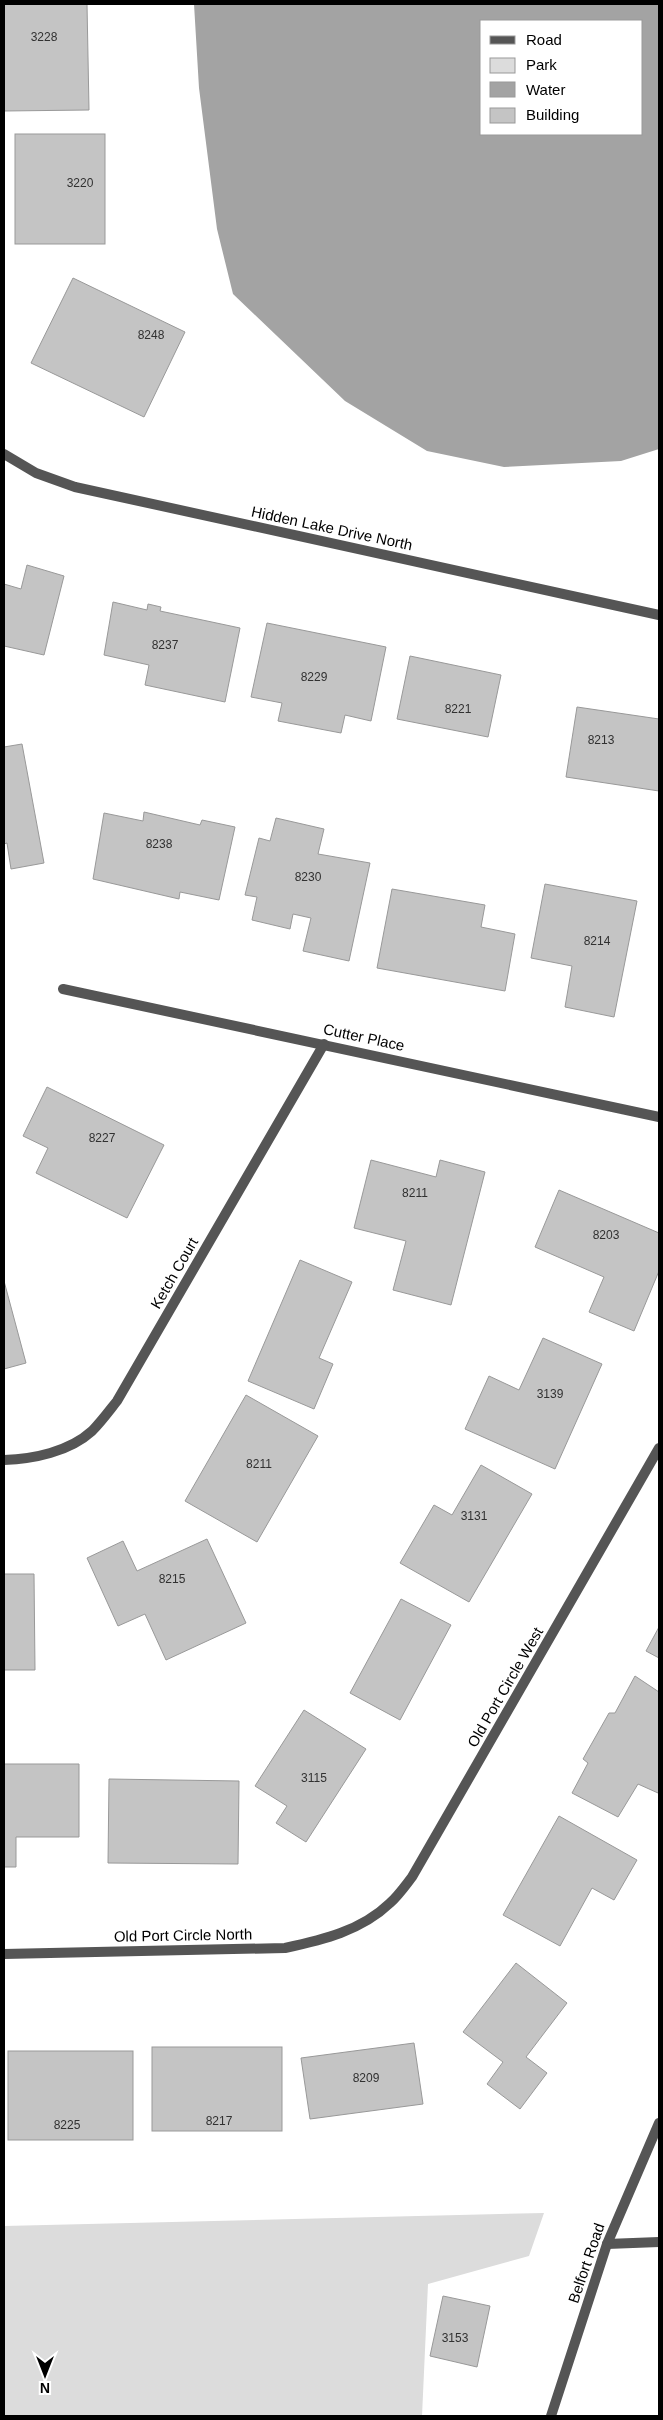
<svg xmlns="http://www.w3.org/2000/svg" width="663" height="2420" font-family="Arial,sans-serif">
  <rect width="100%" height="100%" fill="#fff"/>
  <!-- green -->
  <polygon fill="#dcdcdc" points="544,2213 529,2256 428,2284 422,2416 4,2416 4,2226"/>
  <!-- water -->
  <path fill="#a3a3a3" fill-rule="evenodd" d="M194 4H659V449L621 461 504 467 427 451 345 401 233 294 217 229 199 88ZM482 21H642V134H482Z"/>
  <!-- building -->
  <g fill="#c4c4c4" stroke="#999">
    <polygon points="4,4 87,4 89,110 4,111"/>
    <rect x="15" y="134" width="90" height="110"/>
    <polygon points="73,278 185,332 144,417 31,363"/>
    <polygon points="27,565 64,576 44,655 4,646 4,584 21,589"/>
    <polygon points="113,602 147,610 148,604 161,607 160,611 240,628 225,702 145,685 149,665 104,655"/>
    <polygon points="267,623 386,647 371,721 345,715 341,733 278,721 282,703 251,697"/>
    <polygon points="410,656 501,675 488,737 397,719"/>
    <polygon points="577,707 659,719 659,791 566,777"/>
    <polygon points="22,744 44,863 11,869 7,843 4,844 4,747"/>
    <polygon points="144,812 200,825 202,820 235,827 219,900 180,892 179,899 93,879 104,813 143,821"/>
    <polygon points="276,818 324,829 318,854 370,863 349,961 303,951 311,918 293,914 290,929 252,920 257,897 245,895 259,838 270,841"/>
    <polygon points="545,884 637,901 614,1017 565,1007 572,966 531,958"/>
    <polygon points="392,889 485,905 481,927 515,934 505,991 377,968"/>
    <polygon points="47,1087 164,1145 127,1218 36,1173 48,1148 23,1136"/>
    <polygon points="371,1160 436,1177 440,1160 485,1172 451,1305 393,1290 406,1241 354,1228"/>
    <polygon points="559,1190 659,1233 659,1271 634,1331 589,1312 604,1277 535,1247"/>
    <polygon points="300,1260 352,1282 319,1358 333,1364 314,1409 248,1381"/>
    <polygon points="4,1281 26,1363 4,1369"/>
    <polygon points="543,1338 602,1364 555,1469 465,1429 489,1376 519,1390"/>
    <polygon points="246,1395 318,1436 257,1542 185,1501"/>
    <polygon points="481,1465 532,1494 469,1602 400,1563 434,1505 452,1515"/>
    <polygon points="207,1539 246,1623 166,1660 145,1614 118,1626 87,1558 123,1541 137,1571"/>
    <polygon points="4,1574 34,1574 35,1670 4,1670"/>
    <polygon points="401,1599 451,1625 400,1720 350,1693"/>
    <polygon points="659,1627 659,1658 646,1651"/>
    <polygon points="635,1676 659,1692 659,1790 658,1793 638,1784 618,1817 572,1793 588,1763 583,1759 609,1713 615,1713"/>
    <polygon points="304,1710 366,1749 306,1842 276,1823 287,1806 255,1786"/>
    <polygon points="4,1764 79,1764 79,1837 16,1837 16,1867 4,1867"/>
    <polygon points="109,1779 239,1781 238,1864 108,1863"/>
    <polygon points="559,1816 637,1860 614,1900 592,1888 560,1946 503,1915"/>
    <polygon points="516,1963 567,2003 526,2057 547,2073 520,2109 487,2084 503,2062 463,2032"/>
    <polygon points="414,2043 423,2104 310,2119 301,2058"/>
    <rect x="152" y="2047" width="130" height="84"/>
    <rect x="8" y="2051" width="125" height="89"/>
    <polygon points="443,2296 490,2306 477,2367 430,2356"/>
  </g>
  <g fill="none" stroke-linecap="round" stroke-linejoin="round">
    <!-- minor -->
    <g stroke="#555" stroke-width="10">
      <polyline points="4,454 36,473 75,487 659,615"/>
      <polyline points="63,989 659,1117"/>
      <path d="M4 1460C33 1459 69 1452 92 1431 101 1422 109 1411 117 1401L324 1044"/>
      <path d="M4 1954 285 1948C322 1940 361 1931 390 1903 398 1896 405 1886 412 1877L659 1448"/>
      <polyline points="607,2244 659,2242"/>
    </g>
    <!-- tertiary -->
    <polyline stroke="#555" stroke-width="10" points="551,2416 607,2244 659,2123"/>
  </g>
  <g text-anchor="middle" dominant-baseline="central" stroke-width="5" stroke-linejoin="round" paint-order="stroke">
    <!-- number labels -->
    <g font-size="12" fill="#313131">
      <text x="44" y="37">3228</text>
      <text x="80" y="183">3220</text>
      <text x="151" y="335">8248</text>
      <text x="165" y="645">8237</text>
      <text x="314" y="677">8229</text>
      <text x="458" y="709">8221</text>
      <text x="601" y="740">8213</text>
      <text x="159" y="844">8238</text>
      <text x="308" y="877">8230</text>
      <text x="597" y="941">8214</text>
      <text x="102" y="1138">8227</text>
      <text x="415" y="1193">8211</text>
      <text x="606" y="1235">8203</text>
      <text x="550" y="1394">3139</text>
      <text x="259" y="1464">8211</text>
      <text x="474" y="1516">3131</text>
      <text x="172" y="1579">8215</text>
      <text x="314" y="1778">3115</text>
      <text x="366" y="2078">8209</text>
      <text x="219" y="2121">8217</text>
      <text x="67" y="2125">8225</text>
      <text x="455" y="2338">3153</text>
    </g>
    <!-- street labels -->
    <g font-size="15" fill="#000" stroke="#fff">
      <text transform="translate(332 528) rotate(12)">Hidden Lake Drive North</text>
      <text transform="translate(364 1037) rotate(12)">Cutter Place</text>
      <text transform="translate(174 1273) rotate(-60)">Ketch Court</text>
      <text transform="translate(505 1687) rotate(-60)">Old Port Circle West</text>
      <text transform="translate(183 1935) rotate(-1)">Old Port Circle North</text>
      <text transform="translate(586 2263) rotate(-71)">Belfort Road</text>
    </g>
  </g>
  <!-- border -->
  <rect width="663" height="2420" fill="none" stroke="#000000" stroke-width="10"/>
  <!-- legend -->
  <rect x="480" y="20" width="162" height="115" fill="#ffffff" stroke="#999999"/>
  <rect x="490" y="36" width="25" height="8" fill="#555555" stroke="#999999"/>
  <text x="526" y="45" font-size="15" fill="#000000">Road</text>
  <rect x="490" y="58" width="25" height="15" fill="#dcdcdc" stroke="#999999"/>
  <text x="526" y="70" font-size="15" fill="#000000">Park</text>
  <rect x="490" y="82" width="25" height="15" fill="#a3a3a3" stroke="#999999"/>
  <text x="526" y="95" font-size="15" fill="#000000">Water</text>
  <rect x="490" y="108" width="25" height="15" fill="#c4c4c4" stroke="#999999"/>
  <text x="526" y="120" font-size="15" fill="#000000">Building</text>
  <!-- north arrow -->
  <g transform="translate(45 2375) rotate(180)" stroke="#ffffff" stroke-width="4" paint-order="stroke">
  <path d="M0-4L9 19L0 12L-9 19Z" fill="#000000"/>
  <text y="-8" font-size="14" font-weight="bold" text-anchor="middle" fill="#000000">N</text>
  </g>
</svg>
